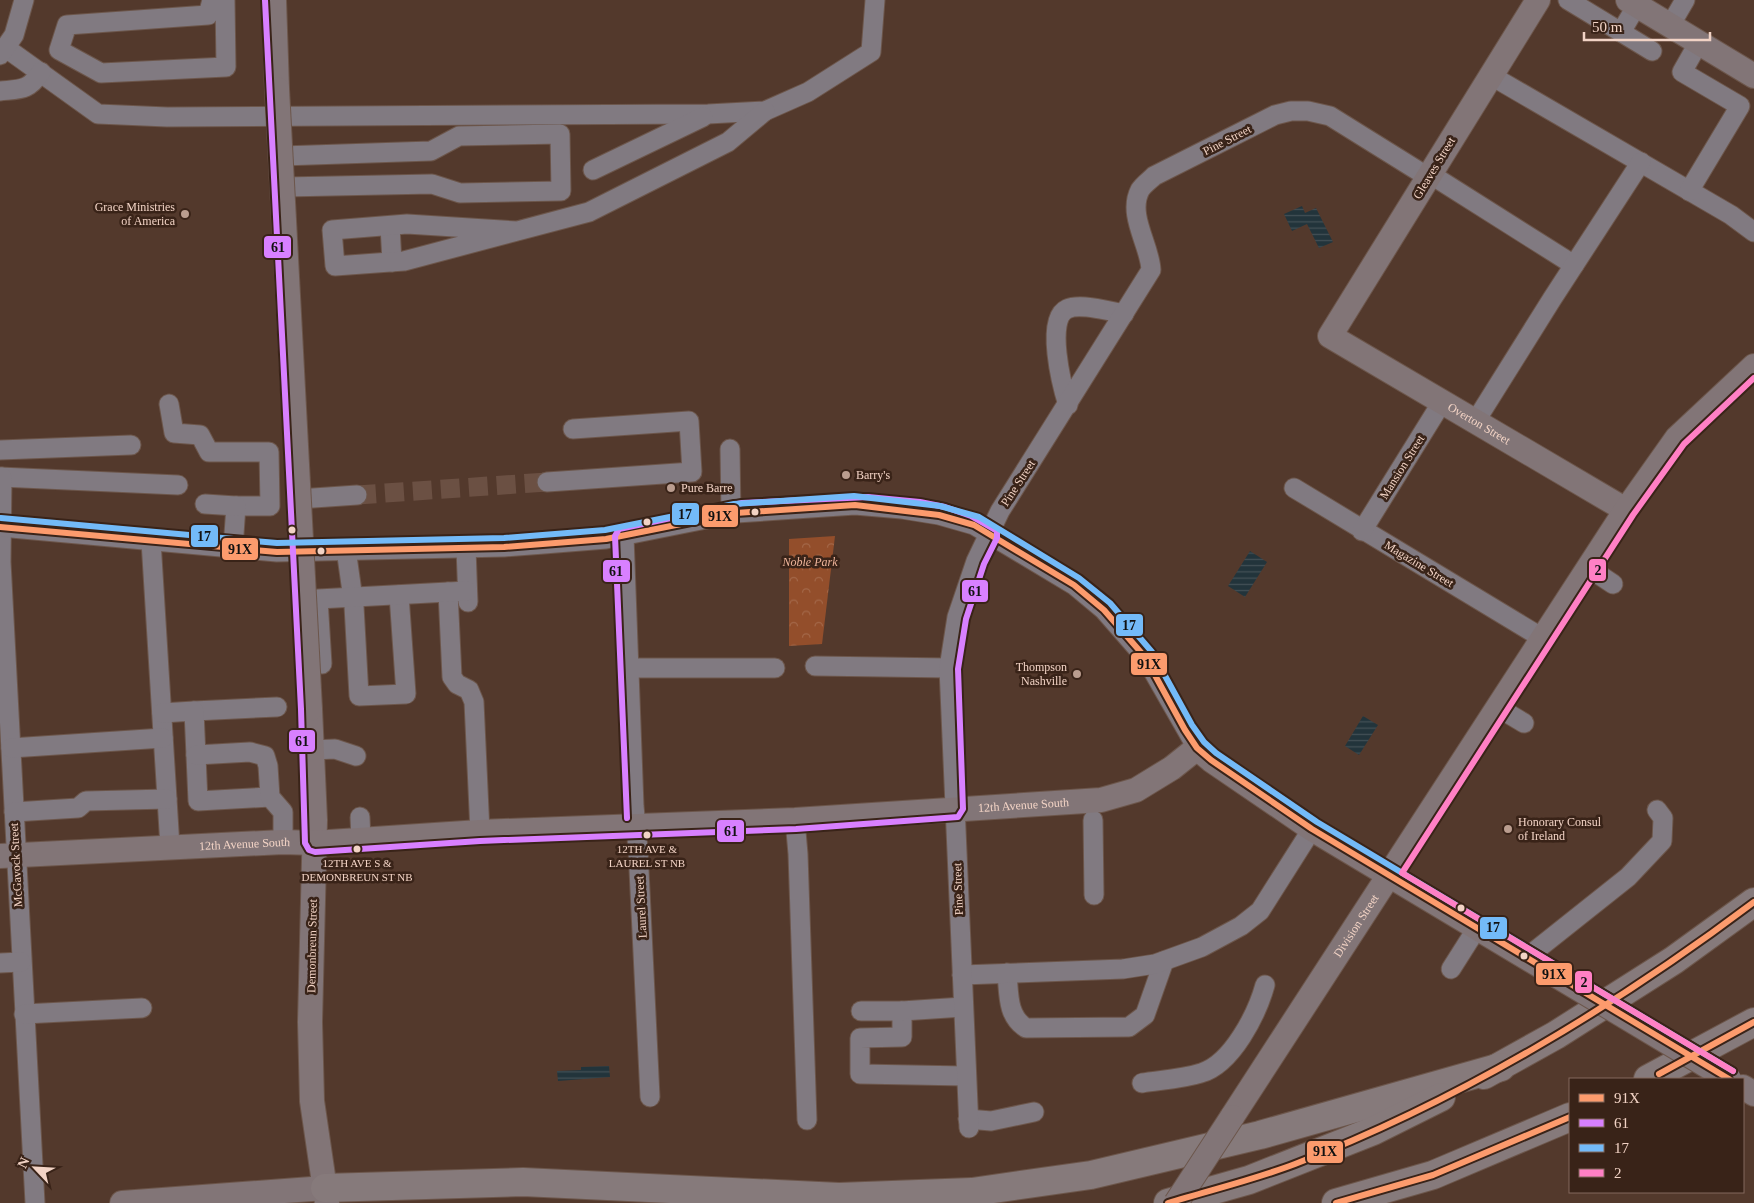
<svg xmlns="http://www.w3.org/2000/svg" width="1754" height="1203" font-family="Georgia,serif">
  <defs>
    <pattern id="forest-crowns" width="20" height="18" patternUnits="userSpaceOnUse" patternTransform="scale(1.25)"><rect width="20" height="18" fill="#934e2b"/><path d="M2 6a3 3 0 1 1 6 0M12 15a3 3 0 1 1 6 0" fill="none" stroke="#a36748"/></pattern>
    <pattern id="water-rules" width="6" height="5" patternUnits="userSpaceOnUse" patternTransform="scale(1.25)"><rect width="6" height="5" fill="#22343b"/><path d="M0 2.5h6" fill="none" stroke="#435056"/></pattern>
  </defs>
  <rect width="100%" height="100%" fill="#53392c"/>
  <!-- forest -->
  <polygon fill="url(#forest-crowns)" points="835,536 822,644 789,646 789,539"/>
  <!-- water -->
  <g fill="url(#water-rules)">
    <polygon points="1302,206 1305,213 1316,208 1333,242 1319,248 1307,224 1292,231 1284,214"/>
    <polygon points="1250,551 1267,562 1245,597 1228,586"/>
    <polygon points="1363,716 1378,725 1359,755 1345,746"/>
    <polygon points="609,1066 610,1077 558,1081 557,1071 581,1070 581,1067"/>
  </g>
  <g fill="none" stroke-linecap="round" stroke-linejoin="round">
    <!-- minor-tunnel -->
    <polyline stroke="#6b5043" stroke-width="19" stroke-dasharray="19 9" stroke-linecap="butt" points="357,495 547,482"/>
    <!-- minor casing -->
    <g stroke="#6c564b" stroke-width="21">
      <g id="minor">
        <polyline points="212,0 208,15 67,25 59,50 101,73 226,67 225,0"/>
        <polyline points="1568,0 1652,51"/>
        <polyline points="1671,24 1685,0"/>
        <polyline points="1621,32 1637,5"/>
        <polyline points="6,48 98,114 167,117 708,114 765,111 808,92 871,52 875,0"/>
        <polyline points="0,55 14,35 24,0"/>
        <polyline points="1490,75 1731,215 1754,232"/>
        <path d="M0 91C21 89 28 91 41 72"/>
        <polyline points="282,156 431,151 459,136 560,134 561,191 460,193 432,184 284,187"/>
        <polyline points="593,170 703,117"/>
        <polyline points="1430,174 1574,265"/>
        <polyline points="1689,191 1740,106 1682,72 1699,42"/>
        <polyline points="390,226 392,262"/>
        <polyline points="517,231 407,224 332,230 335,266 404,261 589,212 728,142 765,111"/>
        <polyline points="169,404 174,433 200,435 209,452 269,452 270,506 236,506 233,548"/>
        <path d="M1068 405C1062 386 1045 319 1067 309 1080 303 1110 311 1124 314"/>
        <polyline points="1475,422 1552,299 1641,162"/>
        <polyline points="730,449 731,515"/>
        <polyline points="0,450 131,445"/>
        <polyline points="0,477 178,485"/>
        <polyline points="2,477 1,562 35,1203"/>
        <polyline points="547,482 692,472 689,421 573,429"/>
        <polyline points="1294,488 1544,639"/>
        <polyline points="299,499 357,495"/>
        <polyline points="205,504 236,506"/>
        <polyline points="0,527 277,552 504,547 544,544 606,539 736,513 855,505 902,509 939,515 974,525 1074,585 1104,610 1145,657 1197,748"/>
        <polyline points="1362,531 1442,402"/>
        <polyline points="624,536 634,806 638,849 650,1097"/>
        <polyline points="151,541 170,847"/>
        <polyline points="466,548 468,602"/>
        <polyline points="346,549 354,606 359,696 406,694 399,595"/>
        <polyline points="1589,568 1613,584"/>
        <polyline points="448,592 452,677 457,684 469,690 474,702 480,832"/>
        <polyline points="322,664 318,599 467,591"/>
        <polyline points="815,666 949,668"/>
        <polyline points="629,668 775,668"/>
        <polyline points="1499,708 1524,723"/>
        <polyline points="194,711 277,707"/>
        <polyline points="162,713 194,711 198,801 270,797"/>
        <polyline points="11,748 163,738"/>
        <polyline points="312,750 335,749 356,756"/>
        <polyline points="196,755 250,752 265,756 268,766 270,797 283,812 283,842"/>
        <polyline points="14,812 78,808 86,801 167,799"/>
        <polyline points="360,817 361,840"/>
        <polyline points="795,820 798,854 807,1120"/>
        <polyline points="1093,820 1094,895"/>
        <polyline points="1526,958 1628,877 1662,841 1663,818 1657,810"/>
        <polyline points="0,963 21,962"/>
        <polyline points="1451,969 1477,928"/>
        <path d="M1007 973C1009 994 1007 1016 1026 1028L1129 1027 1145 1015 1164 961"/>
        <polyline points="962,975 1123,969 1155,964 1202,947 1241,926 1260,911 1312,829"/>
        <polyline points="963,1007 902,1011 902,1037 860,1038 860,1074 965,1076"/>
        <polyline points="861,1011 902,1011"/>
        <polyline points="24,1014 142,1008"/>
        <path d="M1142 1083C1161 1080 1182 1079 1201 1073 1232 1064 1257 1014 1265 985"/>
        <polyline points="968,1119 991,1121 1034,1112"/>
        <path d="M969 1128 949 668 957 617 976 561 1000 511 1151 270C1150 245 1127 215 1140 190 1143 185 1150 180 1154 176L1275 115 1291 111H1308L1330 116 1428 177"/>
      </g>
    </g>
    <!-- major casing -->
    <g stroke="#6c564b" stroke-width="26">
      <g id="major">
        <polyline points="274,0 277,89"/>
        <path id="s1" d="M1538 0 1330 336 1626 510"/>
        <polyline points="1628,0 1754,76"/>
        <polyline points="310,709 315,820 310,1022 312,1101 327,1203"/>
        <path id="s2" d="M0 856 283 842 314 843 480 832 795 820 1101 800 1136 790 1172 768 1197 748 1211 760 1312 829 1554 974"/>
        <polyline points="1743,1087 1754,1094"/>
        <path id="s3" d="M1232 1117 1626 510 1677 438 1754 366"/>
        <polyline points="122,1203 325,1188"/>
      </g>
    </g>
    <!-- highway casing -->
    <g stroke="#6c564b" stroke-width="30">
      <g id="highway">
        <polyline points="1484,1075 1556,1035 1674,960 1754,902"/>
        <polyline points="1648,1079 1754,1022"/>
        <polyline points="325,1188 523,1182 839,1197 972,1192 1091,1175 1260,1135 1501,1067"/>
        <polyline points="1168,1203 1249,1180 1373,1131 1441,1097"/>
        <polyline points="1336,1203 1433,1175 1570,1117"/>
      </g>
    </g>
    <!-- minor -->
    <use href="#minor" stroke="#817a81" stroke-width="19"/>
    <!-- major -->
    <use href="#major" stroke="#827577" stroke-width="24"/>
    <!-- highway -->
    <use href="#highway" stroke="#867a7b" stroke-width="28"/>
    <!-- major-bridge casing -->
    <g stroke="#6c564b" stroke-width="26" stroke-linecap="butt">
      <g id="major-bridge">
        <polyline points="277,89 310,709"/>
        <polyline points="1554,974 1729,1079"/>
        <polyline points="1176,1203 1232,1117"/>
      </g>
    </g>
    <!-- major-bridge -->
    <use href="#major-bridge" stroke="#827577" stroke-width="24"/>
    <!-- bus-1 casing -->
    <g stroke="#392318" stroke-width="10">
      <g id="bus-1">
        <polyline points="0,527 277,552 504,547 606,539 736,513 855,505 939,515 974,525 1074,585 1104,610 1145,657 1185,730 1197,748 1211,760 1312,829 1729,1079"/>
        <polyline points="1659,1074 1754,1022"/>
        <path d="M1168 1203C1210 1190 1253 1180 1295 1164 1457 1102 1616 1006 1754 902"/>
        <polyline points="1336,1203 1433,1175 1570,1117"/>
      </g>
    </g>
    <!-- bus-2 casing -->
    <g stroke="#392318" stroke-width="10">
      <polyline id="bus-2" points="265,0 301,709 305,843 309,850 315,852 480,841 796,829 958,817 963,809 958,669 966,619 984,564 997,538 997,531 971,516 945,507 920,502 868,497 742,503 619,529 615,536 627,818"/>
    </g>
    <!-- bus-3 casing -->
    <g stroke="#392318" stroke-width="10">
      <polyline id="bus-3" points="1,518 277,543 504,538 605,530 734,504 854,496 940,506 979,517 1079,578 1110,603 1152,652 1192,725 1204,742 1216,753 1317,822 1733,1071"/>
    </g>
    <!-- bus-4 casing -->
    <g stroke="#392318" stroke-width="10">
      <polyline id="bus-4" points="1733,1071 1402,873 1633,515 1684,444 1754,378"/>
    </g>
    <!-- bus-1 -->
    <use href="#bus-1" stroke="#fc9b6d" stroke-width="6"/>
    <!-- bus-2 -->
    <use href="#bus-2" stroke="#d880ff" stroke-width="6"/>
    <!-- bus-3 -->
    <use href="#bus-3" stroke="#73baf8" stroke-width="6"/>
    <!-- bus-4 -->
    <use href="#bus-4" stroke="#ff80c5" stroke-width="6"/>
  </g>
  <!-- markers -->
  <g fill="#ba9d8f" stroke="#392318" stroke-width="2">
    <circle cx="185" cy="214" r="5"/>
    <circle cx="846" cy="475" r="5"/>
    <circle cx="671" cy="488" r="5"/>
    <circle cx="1077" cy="674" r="5"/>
    <circle cx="1508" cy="829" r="5"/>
  </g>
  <g fill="#f2d3c5" stroke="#392318" stroke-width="2">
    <circle cx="755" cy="512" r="4.5"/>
    <circle cx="647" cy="522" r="4.5"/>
    <circle cx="292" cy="530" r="4.5"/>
    <circle cx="321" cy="551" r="4.5"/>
    <circle cx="647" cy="835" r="4.5"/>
    <circle cx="357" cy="849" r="4.5"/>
    <circle cx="1461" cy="908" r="4.5"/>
    <circle cx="1524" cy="956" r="4.5"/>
  </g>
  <g text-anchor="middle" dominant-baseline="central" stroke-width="5" stroke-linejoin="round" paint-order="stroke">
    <!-- bus labels -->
    <g font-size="11" fill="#f2d3c5" stroke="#392318">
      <text x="647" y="849">12TH AVE &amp;<tspan x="647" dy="14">LAUREL ST NB</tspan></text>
      <text x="357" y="863">12TH AVE S &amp;<tspan x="357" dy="14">DEMONBREUN ST NB</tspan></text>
    </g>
    <!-- street labels -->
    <g font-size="12" fill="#f2d3c5" stroke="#392318">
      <text transform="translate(1227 140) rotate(-27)">Pine Street</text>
      <text transform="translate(1434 168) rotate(-59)">Gleaves Street</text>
      <text stroke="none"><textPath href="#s1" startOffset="568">Overton Street</textPath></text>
      <text transform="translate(1402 467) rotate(-58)">Mansion Street</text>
      <text transform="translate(1018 483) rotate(-57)">Pine Street</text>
      <text transform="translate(1419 564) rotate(31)">Magazine Street</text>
      <text stroke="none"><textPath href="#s2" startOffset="1025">12th Avenue South</textPath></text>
      <text stroke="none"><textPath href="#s2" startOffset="245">12th Avenue South</textPath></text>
      <text transform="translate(16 865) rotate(-93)">McGavock Street</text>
      <text transform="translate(958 889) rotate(-92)">Pine Street</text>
      <text transform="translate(641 907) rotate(-93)">Laurel Street</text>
      <text stroke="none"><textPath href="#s3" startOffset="228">Division Street</textPath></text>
      <text transform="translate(312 946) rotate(-89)">Demonbreun Street</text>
    </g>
    <!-- poi labels -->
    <g font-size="12" fill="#f2d3c5" stroke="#392318" text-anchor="start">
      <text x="175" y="207" text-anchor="end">Grace Ministries<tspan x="175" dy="14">of America</tspan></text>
      <text x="856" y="475">Barry's</text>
      <text x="681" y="488">Pure Barre</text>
      <text x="1067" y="667" text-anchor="end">Thompson<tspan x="1067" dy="14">Nashville</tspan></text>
      <text x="1518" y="822">Honorary Consul<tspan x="1518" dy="14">of Ireland</tspan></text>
    </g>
    <!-- park labels -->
    <g font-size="12" font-style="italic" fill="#efb59b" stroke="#392318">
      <text x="810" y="562">Noble Park</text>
    </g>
  </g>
  <g stroke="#392318" stroke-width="2">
    <rect x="263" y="235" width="29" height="24" rx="5" fill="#d880ff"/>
    <rect x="671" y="502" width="29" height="24" rx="5" fill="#73baf8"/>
    <rect x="701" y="504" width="38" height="24" rx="5" fill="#fc9b6d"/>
    <rect x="190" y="524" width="29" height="24" rx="5" fill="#73baf8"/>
    <rect x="221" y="537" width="38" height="24" rx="5" fill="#fc9b6d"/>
    <rect x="1588" y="558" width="19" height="24" rx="5" fill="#ff80c5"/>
    <rect x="602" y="559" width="29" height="24" rx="5" fill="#d880ff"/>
    <rect x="961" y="579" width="28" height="24" rx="5" fill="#d880ff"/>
    <rect x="1115" y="613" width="29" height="24" rx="5" fill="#73baf8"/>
    <rect x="1130" y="652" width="38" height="24" rx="5" fill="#fc9b6d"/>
    <rect x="288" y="729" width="28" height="24" rx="5" fill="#d880ff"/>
    <rect x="716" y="819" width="29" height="24" rx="5" fill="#d880ff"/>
    <rect x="1479" y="916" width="29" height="24" rx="5" fill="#73baf8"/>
    <rect x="1535" y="962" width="38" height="24" rx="5" fill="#fc9b6d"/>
    <rect x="1574" y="970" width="19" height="24" rx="5" fill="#ff80c5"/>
    <rect x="1306" y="1140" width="38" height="24" rx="5" fill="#fc9b6d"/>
  </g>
  <g font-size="14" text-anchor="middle" font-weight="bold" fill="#111">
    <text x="278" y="252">61</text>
    <text x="685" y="519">17</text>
    <text x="720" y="521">91X</text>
    <text x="204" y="541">17</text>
    <text x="240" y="554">91X</text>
    <text x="1598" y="575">2</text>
    <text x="616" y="576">61</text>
    <text x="975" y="596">61</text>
    <text x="1129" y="630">17</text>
    <text x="1149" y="669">91X</text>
    <text x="302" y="746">61</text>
    <text x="731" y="836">61</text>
    <text x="1493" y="932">17</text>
    <text x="1554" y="979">91X</text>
    <text x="1584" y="987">2</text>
    <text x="1325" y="1156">91X</text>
  </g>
  <!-- legend -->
  <rect x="1569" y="1078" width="175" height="115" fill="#392318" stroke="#83695d"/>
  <rect x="1579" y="1094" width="25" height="8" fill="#fc9b6d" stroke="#83695d"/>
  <text x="1614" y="1103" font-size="15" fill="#f2d3c5">91X</text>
  <rect x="1579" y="1119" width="25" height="8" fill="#d880ff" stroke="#83695d"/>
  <text x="1614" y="1128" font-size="15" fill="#f2d3c5">61</text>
  <rect x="1579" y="1144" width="25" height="8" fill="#73baf8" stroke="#83695d"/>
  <text x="1614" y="1153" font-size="15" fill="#f2d3c5">17</text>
  <rect x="1579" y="1169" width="25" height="8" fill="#ff80c5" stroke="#83695d"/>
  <text x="1614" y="1178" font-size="15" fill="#f2d3c5">2</text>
  <!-- north arrow -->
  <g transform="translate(35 1168) rotate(295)" stroke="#392318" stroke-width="4" paint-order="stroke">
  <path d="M0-4L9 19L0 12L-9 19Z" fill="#f2d3c5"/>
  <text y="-8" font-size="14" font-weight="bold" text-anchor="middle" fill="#f2d3c5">N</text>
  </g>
  <!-- scale -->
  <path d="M1584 32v8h126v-8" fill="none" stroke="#f2d3c5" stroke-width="2.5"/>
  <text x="1592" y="32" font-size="15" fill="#f2d3c5" stroke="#392318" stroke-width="4" paint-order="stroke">50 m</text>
</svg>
